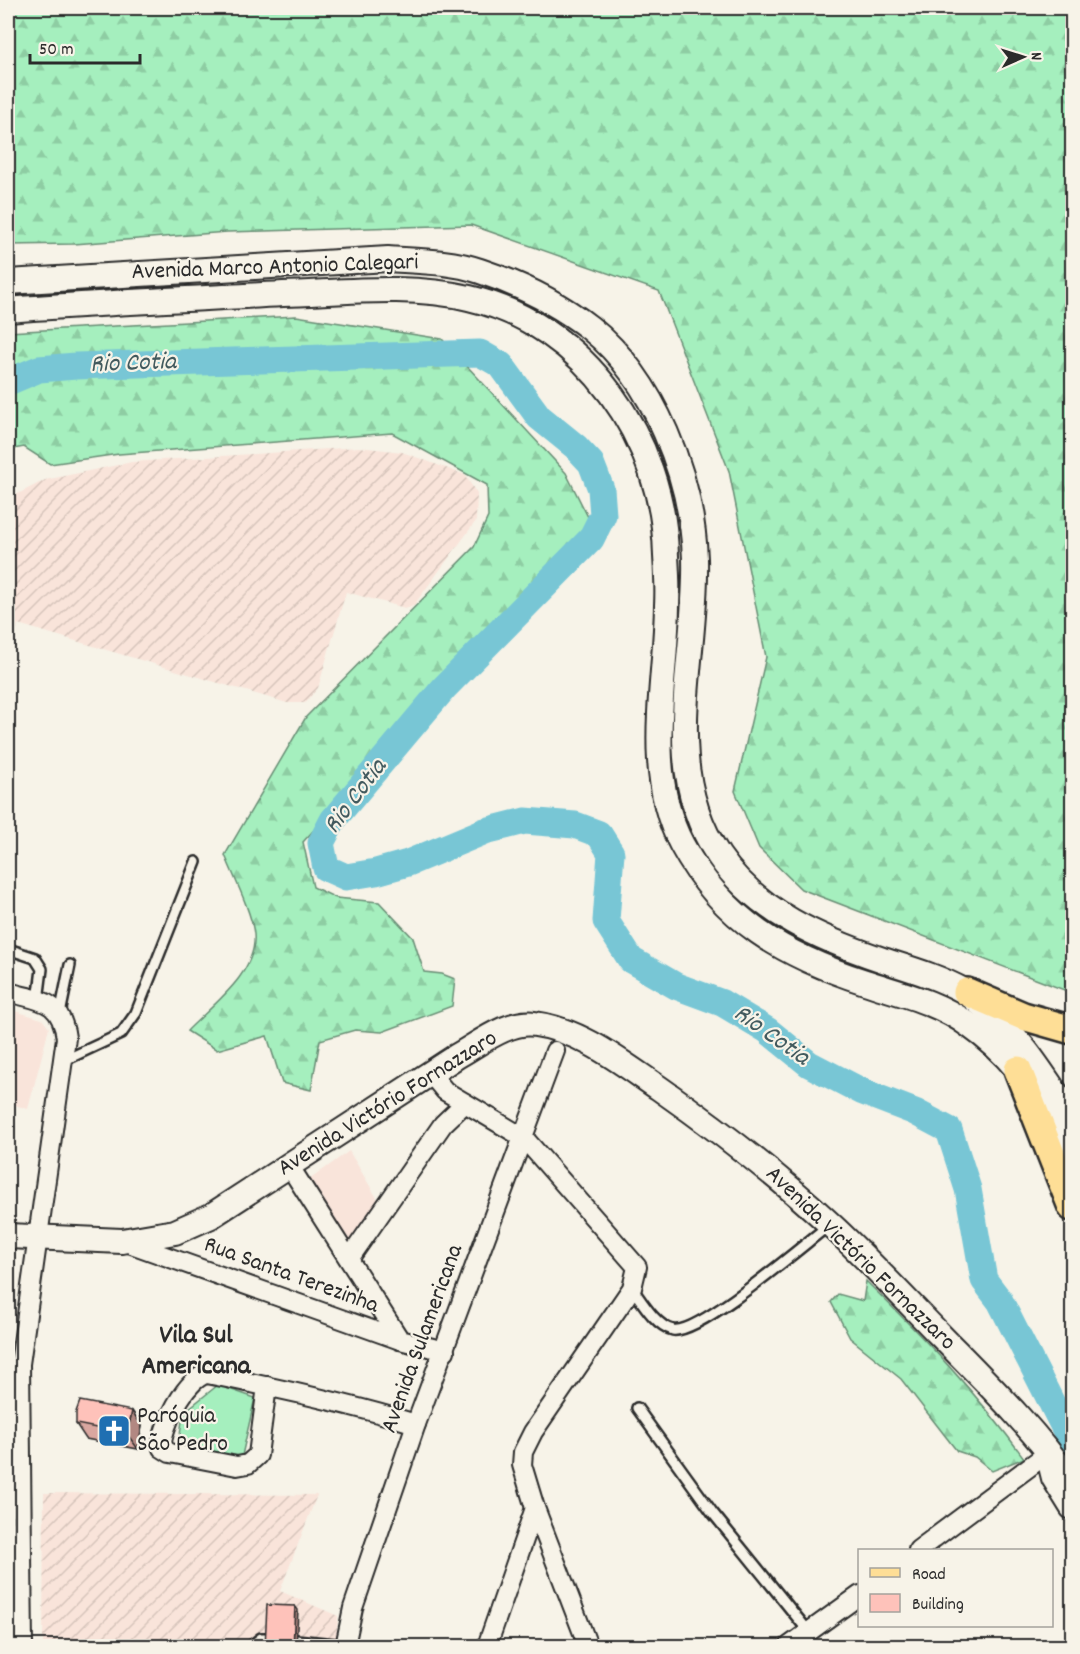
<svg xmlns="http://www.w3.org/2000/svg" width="1080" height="1654" font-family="Dekko,sans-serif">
  <defs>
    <pattern id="industrial-furrows" width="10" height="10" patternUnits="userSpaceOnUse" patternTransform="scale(1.5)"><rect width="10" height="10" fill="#f9e4da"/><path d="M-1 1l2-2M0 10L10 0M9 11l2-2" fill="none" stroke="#d6c4bb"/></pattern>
    <pattern id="forest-firs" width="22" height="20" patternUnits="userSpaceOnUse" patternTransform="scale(1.5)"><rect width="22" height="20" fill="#a5efbe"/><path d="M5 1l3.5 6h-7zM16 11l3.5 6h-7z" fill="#8ecda3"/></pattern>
  </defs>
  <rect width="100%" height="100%" fill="#f7f3e8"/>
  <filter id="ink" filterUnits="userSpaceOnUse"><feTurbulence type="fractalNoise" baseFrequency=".0167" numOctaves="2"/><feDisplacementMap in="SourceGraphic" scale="12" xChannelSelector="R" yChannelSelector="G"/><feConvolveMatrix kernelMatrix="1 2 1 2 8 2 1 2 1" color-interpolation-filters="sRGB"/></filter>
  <g filter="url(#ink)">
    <!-- built -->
    <g fill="#f9e4da">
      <polygon points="8,1009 42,1019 49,1028 28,1109 8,1103"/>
      <polygon points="349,1151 380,1203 350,1244 309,1180"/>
    </g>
    <!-- industrial -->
    <g fill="url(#industrial-furrows)">
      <polygon points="359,447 402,452 465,475 477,494 476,521 414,605 405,608 346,592 318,688 305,703 287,703 18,624 8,660 8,499 45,480 132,462"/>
      <polygon points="44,1493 317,1495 280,1591 338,1616 336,1646 43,1646"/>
    </g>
    <!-- forest -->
    <g fill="url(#forest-firs)" stroke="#688d74" stroke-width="1.5">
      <polygon points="8,8 1072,8 1072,993 801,889 759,848 735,791 766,657 729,471 659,291 471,225 227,232 74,244 8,245"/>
      <path d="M296 316 442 339 566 473 591 523 303 842 313 887 336 898 379 902 413 938 424 972 442 974 455 979 452 1006 382 1032 355 1030 320 1040 311 1090 282 1083 267 1036 217 1050 187 1031C211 1006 258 973 254 934 252 913 233 875 225 855L306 717 474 547 488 517 487 485 392 433 119 454 50 464 24 447 8 450V332Z"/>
      <path d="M866 1281C923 1337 977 1393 1024 1458L992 1471 975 1457 957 1451 901 1379 850 1338 831 1302 838 1294 863 1301Z"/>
    </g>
    <!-- green -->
    <polygon fill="#a5efbe" stroke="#688d74" stroke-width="1.5" points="218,1385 255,1398 241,1460 179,1443 183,1413"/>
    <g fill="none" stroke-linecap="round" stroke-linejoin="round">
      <!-- river -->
      <polyline stroke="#78c6d5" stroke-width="27" points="8,382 39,369 76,366 480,353 501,365 539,417 576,447 591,463 601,489 603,515 591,539 444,688 333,820 321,843 326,868 346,877 376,872 408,863 485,831 525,821 575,825 599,834 611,853 606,921 631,960 676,986 722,1003 767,1030 809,1064 863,1092 915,1112 949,1130 968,1189 984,1280 1000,1301 1072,1443"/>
      <!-- lane casing -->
      <g stroke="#2b2b2b" stroke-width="14">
        <g id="lane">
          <polyline points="8,949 35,958 42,969 38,1001"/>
          <polyline points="60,1014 70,965"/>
          <polyline points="63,1061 121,1034 136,1013 196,862"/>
          <path d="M632 1288C642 1302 656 1326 673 1330 699 1335 803 1245 828 1226"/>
          <polyline points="637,1408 712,1512 809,1632"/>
          <polyline points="8,1611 22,1612"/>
          <polyline points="296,1640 345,1645"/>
          <polyline points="251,1646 261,1638 269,1638"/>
        </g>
      </g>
      <!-- street casing -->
      <g stroke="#2b2b2b" stroke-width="22">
        <g id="street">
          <path d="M8 992C40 1001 61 999 66 1038L20 1364 23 1646"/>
          <polyline points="431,1074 445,1091 524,1138 637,1267 632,1288 533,1432 523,1452 522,1465 535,1508 588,1646"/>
          <polyline points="290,1167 400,1340"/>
          <polyline points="123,1241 400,1340 445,1351"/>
          <polyline points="349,1259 443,1124 465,1103"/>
          <path d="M267 1386 258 1455 248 1464 237 1466 170 1453 162 1448C160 1429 186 1378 207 1374 278 1388 347 1403 416 1424"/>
          <polyline points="918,1550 1048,1453"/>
          <polyline points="345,1646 353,1608 416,1424 555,1051"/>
          <polyline points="487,1646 535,1508"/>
          <polyline points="789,1646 860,1595"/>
        </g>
      </g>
      <!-- secondary casing -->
      <g stroke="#2b2b2b" stroke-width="28">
        <g id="secondary">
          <path d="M8 282 388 259C419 261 451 261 480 271 519 284 558 303 590 328 655 380 692 478 695 559 698 658 658 766 719 856 757 912 821 939 883 960 911 969 939 977 964 991 973 996 980 1004 988 1011 1026 1043 1044 1077 1072 1117"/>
          <path d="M8 310C99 303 191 299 283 294 345 292 409 284 469 298 586 325 664 440 666 556 667 572 668 589 667 605 666 683 643 772 682 845 723 921 785 956 865 982 901 994 938 1002 969 1025 986 1037 1004 1053 1017 1069 1038 1094 1049 1126 1072 1149"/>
          <path d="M8 1236 122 1241 175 1232 211 1216 457 1056C479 1044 508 1020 535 1024 581 1030 622 1063 659 1088 719 1130 777 1175 830 1224 869 1260 905 1299 942 1337 988 1384 1034 1429 1072 1483"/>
          <polyline points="1052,1470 1054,1478 1072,1507"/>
        </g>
      </g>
      <!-- primary casing -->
      <g stroke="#2b2b2b" stroke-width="32">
        <g id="primary">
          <polyline points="967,992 1023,1016 1072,1030"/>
          <polyline points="1018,1070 1072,1207"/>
        </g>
      </g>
      <!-- lane -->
      <use href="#lane" stroke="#f7f3e8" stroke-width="9"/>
      <!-- street -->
      <use href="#street" stroke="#f7f3e8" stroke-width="18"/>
      <!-- secondary -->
      <use href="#secondary" stroke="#f7f3e8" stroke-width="24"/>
      <!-- primary -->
      <use href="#primary" stroke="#fede96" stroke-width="27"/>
    </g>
    <!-- wall -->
    <polygon fill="#daa7a0" stroke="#2b2b2b" stroke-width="1.5" points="132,1411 142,1426 138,1449 86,1439 76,1424"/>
    <!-- shaded-wall -->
    <g fill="#b28882" stroke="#2b2b2b" stroke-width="1.5">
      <polygon points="132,1411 142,1426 138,1449 127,1434"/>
      <polygon points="295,1606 298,1610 296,1647 293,1647"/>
    </g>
    <!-- building -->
    <g fill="#fec2ba" stroke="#2b2b2b" stroke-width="1.5">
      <polygon points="80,1401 132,1411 127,1434 76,1424 76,1412"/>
      <polygon points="267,1605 295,1606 293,1647 265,1647"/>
    </g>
  </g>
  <!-- icons -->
  <defs>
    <g id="church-square" transform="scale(1.725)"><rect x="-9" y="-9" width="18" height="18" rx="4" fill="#1f6fb2" stroke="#f7f3e8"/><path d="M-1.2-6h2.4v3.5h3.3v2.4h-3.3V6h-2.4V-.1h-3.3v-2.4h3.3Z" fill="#fff"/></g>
  </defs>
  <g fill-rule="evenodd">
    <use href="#church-square" x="114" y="1431"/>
  </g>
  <g text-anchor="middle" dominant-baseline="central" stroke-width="4.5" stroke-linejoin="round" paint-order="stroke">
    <!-- street labels -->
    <g font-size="24" fill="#2b2b2b" stroke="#f7f3e8">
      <text transform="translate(275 268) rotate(-2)">Avenida Marco Antonio Calegari</text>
      <text transform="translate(388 1104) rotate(-32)">Avenida Victório Fornazzaro</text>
      <text transform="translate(860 1259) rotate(44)">Avenida Victório Fornazzaro</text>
      <text transform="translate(291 1276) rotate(20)">Rua Santa Terezinha</text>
      <text transform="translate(423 1339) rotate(-70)">Avenida Sulamericana</text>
    </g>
    <!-- poi labels -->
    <g font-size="24" fill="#2b2b2b" stroke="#f7f3e8" text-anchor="start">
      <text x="137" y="1417">Paróquia<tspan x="137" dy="28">São Pedro</tspan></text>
    </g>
    <!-- water labels -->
    <g font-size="26" font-style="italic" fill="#425a5e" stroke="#f7f3e8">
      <text transform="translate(133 364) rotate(-2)">Rio Cotia</text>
      <text transform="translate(356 797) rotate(-53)">Rio Cotia</text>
      <text transform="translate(771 1036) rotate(35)">Rio Cotia</text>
    </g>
    <!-- quarter labels -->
    <g font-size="27" font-weight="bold" fill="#2b2b2b" stroke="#f7f3e8">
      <text x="196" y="1336">Vila Sul<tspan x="196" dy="31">Americana</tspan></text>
    </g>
  </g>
  <!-- margin -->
  <rect width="1080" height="1654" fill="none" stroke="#f7f3e8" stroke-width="30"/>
  <rect x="15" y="15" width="1050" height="1624" fill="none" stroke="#2b2b2b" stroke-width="2" filter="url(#ink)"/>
  <!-- legend -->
  <rect x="858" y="1549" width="195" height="78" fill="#f7f3e8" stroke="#a5a39c" stroke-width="1.5"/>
  <rect x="870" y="1568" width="30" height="9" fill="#fede96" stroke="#a5a39c" stroke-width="1.5"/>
  <text x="912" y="1579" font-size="18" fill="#2b2b2b">Road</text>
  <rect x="870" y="1594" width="30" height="18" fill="#fec2ba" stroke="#a5a39c" stroke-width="1.5"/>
  <text x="912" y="1609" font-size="18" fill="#2b2b2b">Building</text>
  <!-- north arrow -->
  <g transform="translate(1023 57) rotate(87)" stroke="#f7f3e8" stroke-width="4.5" paint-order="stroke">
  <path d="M0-4.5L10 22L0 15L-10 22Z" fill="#2b2b2b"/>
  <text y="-9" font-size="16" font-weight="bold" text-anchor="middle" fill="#2b2b2b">N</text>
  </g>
  <!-- scale -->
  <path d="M30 54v9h110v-9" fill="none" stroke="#2b2b2b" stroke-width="3"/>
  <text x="39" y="54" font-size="18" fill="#2b2b2b" stroke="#f7f3e8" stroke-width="4.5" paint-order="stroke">50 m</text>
</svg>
